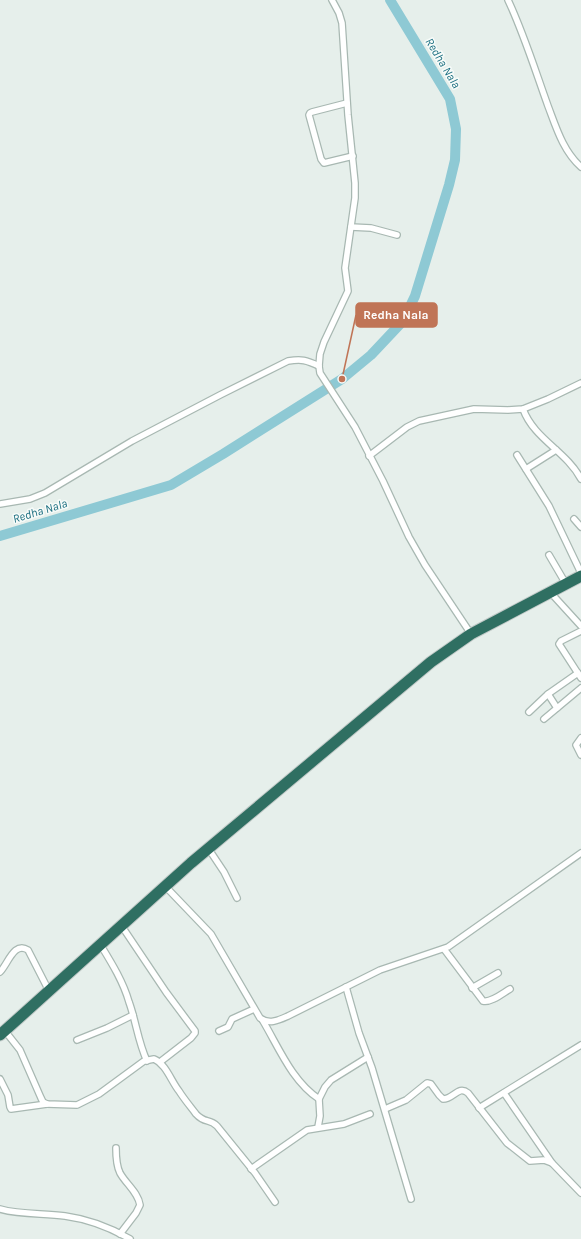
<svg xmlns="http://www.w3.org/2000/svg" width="581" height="1239" font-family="Karla,sans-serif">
  <rect width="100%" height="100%" fill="#e6efeb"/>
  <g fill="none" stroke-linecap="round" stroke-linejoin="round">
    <!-- river -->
    <polyline stroke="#8ec9d4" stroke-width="10" points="0,536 171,485 223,454 342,379 371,355 403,321 415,296 449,185 455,160 456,129 450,99 390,0"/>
    <!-- street casing -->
    <g stroke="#a8b8b2" stroke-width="8">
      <g id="street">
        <polyline points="332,0 339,13 342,23 348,115 355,183 355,198 345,268 348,291 324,342 320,354 319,366 320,373 355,427 383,481 409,537 425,565 471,634"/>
        <path d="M508 0C524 34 535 70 548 106 556 127 563 151 581 167"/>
        <polyline points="347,103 312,112 310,113 309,115 321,159 324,163 353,156"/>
        <polyline points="351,227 371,228 397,235"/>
        <path d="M523 409C534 439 566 451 581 479"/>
        <polyline points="517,455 549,506 581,573"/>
        <polyline points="369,456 407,427 419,421 474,409 508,410 523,409 548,399 581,383"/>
        <polyline points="526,469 556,450"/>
        <path d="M0 504 30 499 45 493 132 441 220 395 288 361C302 359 306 360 319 366"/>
        <polyline points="574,519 581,527"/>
        <polyline points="549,555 566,584"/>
        <polyline points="550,592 581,626"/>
        <polyline points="581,631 561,641 559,644 581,678"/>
        <polyline points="548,694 557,708"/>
        <polyline points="529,712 548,694 578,673"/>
        <polyline points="544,719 581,688"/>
        <polyline points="581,738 576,745 581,755"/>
        <polyline points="208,848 224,872 237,898"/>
        <path d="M165 886 211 934 260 1018C269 1025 279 1020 288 1016L380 970 448 947 581 853"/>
        <polyline points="121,925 166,992 195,1031 195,1033 191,1038 160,1062"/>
        <path d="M100 944C111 962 123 981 129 1002 136 1021 138 1042 147 1061"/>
        <path d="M444 949 483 1001C491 1003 503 993 510 989"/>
        <path d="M0 972C8 964 14 941 28 950L49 991"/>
        <polyline points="346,987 359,1033 372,1068 411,1199"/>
        <polyline points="472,988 498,973"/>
        <path d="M263 1021C279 1048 292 1081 319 1099"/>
        <path d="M5 1031 20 1050 41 1098 43 1102 47 1104 77 1105 99 1094 144 1061 154 1059C166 1064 171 1081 179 1091 184 1099 190 1106 196 1114 205 1124 209 1118 217 1126L255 1173 275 1202"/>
        <polyline points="219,1031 228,1027 232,1019 254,1009"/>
        <polyline points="77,1040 107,1028 133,1015"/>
        <polyline points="0,1079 8,1095 10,1107 11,1109 47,1104"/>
        <polyline points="504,1093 552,1163"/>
        <polyline points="479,1108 581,1045"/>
        <path d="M385 1109 406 1100 427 1083 431 1084 439 1095 443 1099C454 1099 458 1085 468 1093L507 1143 530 1161 544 1160 552 1163 581 1193"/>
        <polyline points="318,1127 320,1116 319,1099 325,1087 331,1080 368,1057"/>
        <path d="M116 1148C116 1156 116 1165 120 1173 126 1184 138 1192 140 1205L136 1213 120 1234"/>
        <polyline points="251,1169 307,1130 344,1124 370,1114"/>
        <path d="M0 1209C21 1215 44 1213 65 1216 87 1219 111 1228 130 1239"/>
      </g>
    </g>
    <!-- highway casing -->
    <g stroke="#c2cac8" stroke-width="13">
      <polyline id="highway" points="0,1035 191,863 431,662 471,634 581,576"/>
    </g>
    <!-- street -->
    <use href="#street" stroke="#fff" stroke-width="5.5"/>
    <!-- highway -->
    <use href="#highway" stroke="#2f6f62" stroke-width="11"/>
  </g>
  <g text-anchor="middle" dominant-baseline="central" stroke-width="3" stroke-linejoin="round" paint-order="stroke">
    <!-- water labels -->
    <g font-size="12" font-style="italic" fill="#1c6f80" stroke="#f7fbf9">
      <text transform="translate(443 63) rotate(59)">Redha Nala</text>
      <text transform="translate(40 511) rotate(-17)">Redha Nala</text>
    </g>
  </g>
  <!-- callouts -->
  <path fill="none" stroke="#c07456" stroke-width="1.5" d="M342 379L356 315"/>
  <circle fill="#c07456" stroke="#f7fbf9" stroke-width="1.5" cx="342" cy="379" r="4"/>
  <rect fill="#c07456" stroke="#c07456" stroke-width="1.5" x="356" y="303" width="81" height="24" rx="4"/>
  <g font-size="12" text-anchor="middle" font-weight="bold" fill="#fff">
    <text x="396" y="319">Redha Nala</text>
  </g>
</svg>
